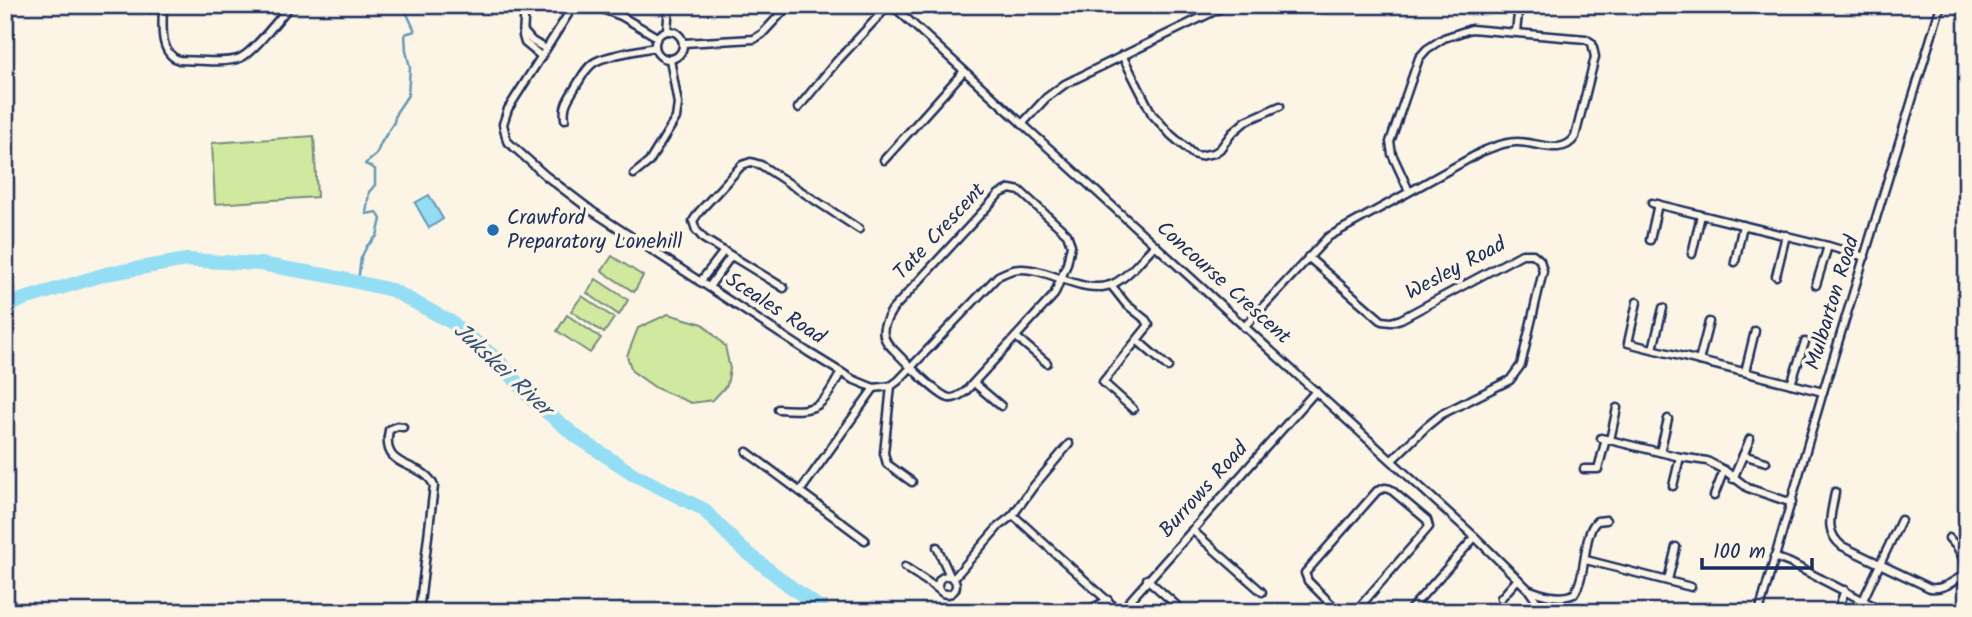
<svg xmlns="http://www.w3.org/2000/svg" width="1972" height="617" font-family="Kalam,sans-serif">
  <rect width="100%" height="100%" fill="#fcf5e5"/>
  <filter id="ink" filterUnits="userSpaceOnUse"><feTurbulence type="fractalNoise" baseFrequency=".0143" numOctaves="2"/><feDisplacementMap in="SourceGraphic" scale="14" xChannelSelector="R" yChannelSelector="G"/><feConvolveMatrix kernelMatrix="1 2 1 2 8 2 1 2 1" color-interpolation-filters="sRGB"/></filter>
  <g filter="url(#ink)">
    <!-- green -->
    <g fill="#d0e99f" stroke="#768c7e" stroke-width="2">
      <polygon points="314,136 317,197 215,204 212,143"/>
      <polygon points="612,256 643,276 634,292 602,271"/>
      <polygon points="596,279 628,300 619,315 587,293"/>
      <polygon points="582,296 614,318 604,333 571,311"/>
      <polygon points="668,314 703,324 725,346 730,369 727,385 713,400 691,403 656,388 632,371 627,356 638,328"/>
      <polygon points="567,315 601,338 590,353 557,331"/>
    </g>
    <!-- water -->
    <polygon fill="#93def4" stroke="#6398b8" stroke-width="2" points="429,195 443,219 429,228 415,203"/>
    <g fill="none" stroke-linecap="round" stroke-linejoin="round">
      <!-- stream -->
      <polyline stroke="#6398b8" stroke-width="2.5" points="358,282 361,258 367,246 377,236 381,219 377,212 366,214 369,192 375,185 375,169 365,164 376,155 381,143 394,122 396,113 408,95 410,67 406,51 405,34 415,31 403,5"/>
      <!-- river -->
      <polyline stroke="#93def4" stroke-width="14" points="5,309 21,300 106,274 186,260 260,264 330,276 392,290 451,322 498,360 531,399 577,437 635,475 703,509 740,547 787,584 826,612"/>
      <!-- street casing -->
      <g stroke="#1b2f5e" stroke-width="11">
        <g id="street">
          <path d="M163 5C163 23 158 53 179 60 195 60 225 64 240 58 255 51 279 18 291 5"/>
          <polyline points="525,5 523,36 525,43 541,56"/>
          <path d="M574 5 508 109 503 124 507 141 546 176 592 211 808 352 852 379 874 388 891 386 898 381 998 276C1003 274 1008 271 1013 270 1045 263 1084 299 1115 283 1130 275 1143 257 1155 245"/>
          <polyline points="592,5 621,16 657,37"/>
          <polyline points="892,5 1475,537 1528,589 1544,612"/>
          <polyline points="667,31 669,5"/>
          <circle cx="669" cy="45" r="14"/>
          <polyline points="524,32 532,41 546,49"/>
          <polyline points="1516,32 1519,5"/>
          <polyline points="684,43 754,39 762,34 789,5"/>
          <polyline points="1122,55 1152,114 1171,135 1193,154 1199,156 1214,153 1220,149 1232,133 1246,121 1280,106"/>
          <polyline points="798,108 837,61 889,5"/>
          <path d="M565 119C563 106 568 99 575 88 580 80 586 67 595 62 606 55 641 50 655 47"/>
          <polyline points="1022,124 1046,98 1065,84 1227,5"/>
          <polyline points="884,160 964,71"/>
          <polyline points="634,174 649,162 676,118 678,104 670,59"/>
          <path d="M1010 189 1020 191 1067 234 1071 245 1067 264 1054 295 965 392C960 395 955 399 949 398 935 394 899 355 888 344 879 332 885 322 892 310L999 194Z"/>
          <polyline points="1652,203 1828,246 1865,257"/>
          <polyline points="1650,240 1658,204"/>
          <polyline points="1692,254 1701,215"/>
          <polyline points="1308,257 1382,321 1391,322 1401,319 1522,254 1533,254 1540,260 1543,271 1521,365 1510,380 1442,414 1426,427 1392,460"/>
          <polyline points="1735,262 1743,225"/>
          <polyline points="1776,276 1786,235"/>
          <polyline points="700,282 724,251"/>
          <polyline points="1111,285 1126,304 1146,320 1149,325 1103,382 1133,409"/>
          <polyline points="1816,285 1828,246"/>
          <polyline points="709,287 731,256"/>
          <polyline points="784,288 704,239 696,230 693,221 699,212 742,165 751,162 761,165 859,229"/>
          <polyline points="1637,302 1628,343 1823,392"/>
          <path d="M1244 327 1328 237 1483 151C1494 147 1504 142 1516 142 1536 141 1562 157 1575 137L1595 57 1592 43 1586 39 1471 29 1444 38 1427 49 1419 58 1390 142 1392 154 1409 191"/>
          <polyline points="1016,337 1047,363"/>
          <polyline points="1138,341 1168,367"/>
          <polyline points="1653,349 1663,308"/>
          <polyline points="1699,361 1709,322"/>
          <polyline points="1745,372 1755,331"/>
          <polyline points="974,383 1001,406"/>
          <polyline points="1791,384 1805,342"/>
          <polyline points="891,386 884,453 887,464 912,482"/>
          <path d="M778 409C819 412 822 407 841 372"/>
          <path d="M403 427 397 426 389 430C380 473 423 459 434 486L419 612"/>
          <polyline points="1601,438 1680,457 1707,461 1724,470 1748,488 1792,503"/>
          <polyline points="1610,440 1617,408"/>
          <polyline points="747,452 865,540"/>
          <polyline points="1660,452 1668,419"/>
          <polyline points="1743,455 1766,462"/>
          <polyline points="1584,469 1598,469 1606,439"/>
          <polyline points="1733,479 1750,439"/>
          <polyline points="1673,486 1680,457"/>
          <polyline points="801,490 874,388"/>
          <path d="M1835 492C1832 513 1823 531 1842 546L1930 588C1944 590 1955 580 1967 573"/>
          <polyline points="1714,496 1724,470"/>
          <polyline points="1013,515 1120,612"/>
          <polyline points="1192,530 1262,592"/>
          <polyline points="1949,538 1957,547 1967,565"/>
          <polyline points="937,547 950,576"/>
          <polyline points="1774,557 1790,563 1885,612"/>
          <polyline points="1586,560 1691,587"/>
          <polyline points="905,567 938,589"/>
          <circle cx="947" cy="585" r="9"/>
          <polyline points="954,578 999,526 1013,515 1033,487 1069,444"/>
          <polyline points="1147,579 1184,612"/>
          <polyline points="1668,580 1676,547"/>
          <path d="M1530 590C1543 595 1561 600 1574 594 1588 573 1582 534 1597 521L1606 520"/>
          <polyline points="1501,598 1518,579"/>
          <polyline points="1863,600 1901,520"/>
          <polyline points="1085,612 1108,600"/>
          <polyline points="1120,612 1316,391"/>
          <polyline points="1339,612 1308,581 1305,573 1377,491 1385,488 1390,489 1427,520 1429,527 1355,612"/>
          <polyline points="1408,612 1475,537"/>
          <polyline points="1759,612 1823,392 1941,5"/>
          <polyline points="1837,612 1845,590"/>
        </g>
      </g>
      <!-- street -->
      <use href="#street" stroke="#fcf5e5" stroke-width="6"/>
    </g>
  </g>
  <!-- markers -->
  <circle fill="#1f6fb2" stroke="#fcf5e5" stroke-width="2.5" cx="493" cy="230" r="7"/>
  <g text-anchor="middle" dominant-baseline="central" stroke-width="7" stroke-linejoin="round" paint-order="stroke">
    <!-- poi labels -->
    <g font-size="21" fill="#1b2f5e" stroke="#fcf5e5" text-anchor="start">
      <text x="507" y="218">Crawford<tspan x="507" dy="24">Preparatory Lonehill</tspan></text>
    </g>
    <!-- street labels -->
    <g font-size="21" fill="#1b2f5e" stroke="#fcf5e5">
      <text transform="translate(940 232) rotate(-47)">Tate Crescent</text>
      <text transform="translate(1456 269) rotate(-28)">Wesley Road</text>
      <text transform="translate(1223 283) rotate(42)">Concourse Crescent</text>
      <text transform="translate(1833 303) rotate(-73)">Mulbarton Road</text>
      <text transform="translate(775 309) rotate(33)">Sceales Road</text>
      <text transform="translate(1204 490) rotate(-48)">Burrows Road</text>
    </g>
    <!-- water labels -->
    <g font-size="23" font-style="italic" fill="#33527c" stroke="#fcf5e5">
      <text transform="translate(502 370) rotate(43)">Jukskei River</text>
    </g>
  </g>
  <!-- margin -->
  <rect width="1972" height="617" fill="none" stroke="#fcf5e5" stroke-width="28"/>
  <rect x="14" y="14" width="1944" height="589" fill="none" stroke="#1b2f5e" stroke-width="2.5" filter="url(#ink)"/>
  <!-- scale -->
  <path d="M1702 558v10h110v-10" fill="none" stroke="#1b2f5e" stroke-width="3.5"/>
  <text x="1713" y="558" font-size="21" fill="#1b2f5e" stroke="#fcf5e5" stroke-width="5" paint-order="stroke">100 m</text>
</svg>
